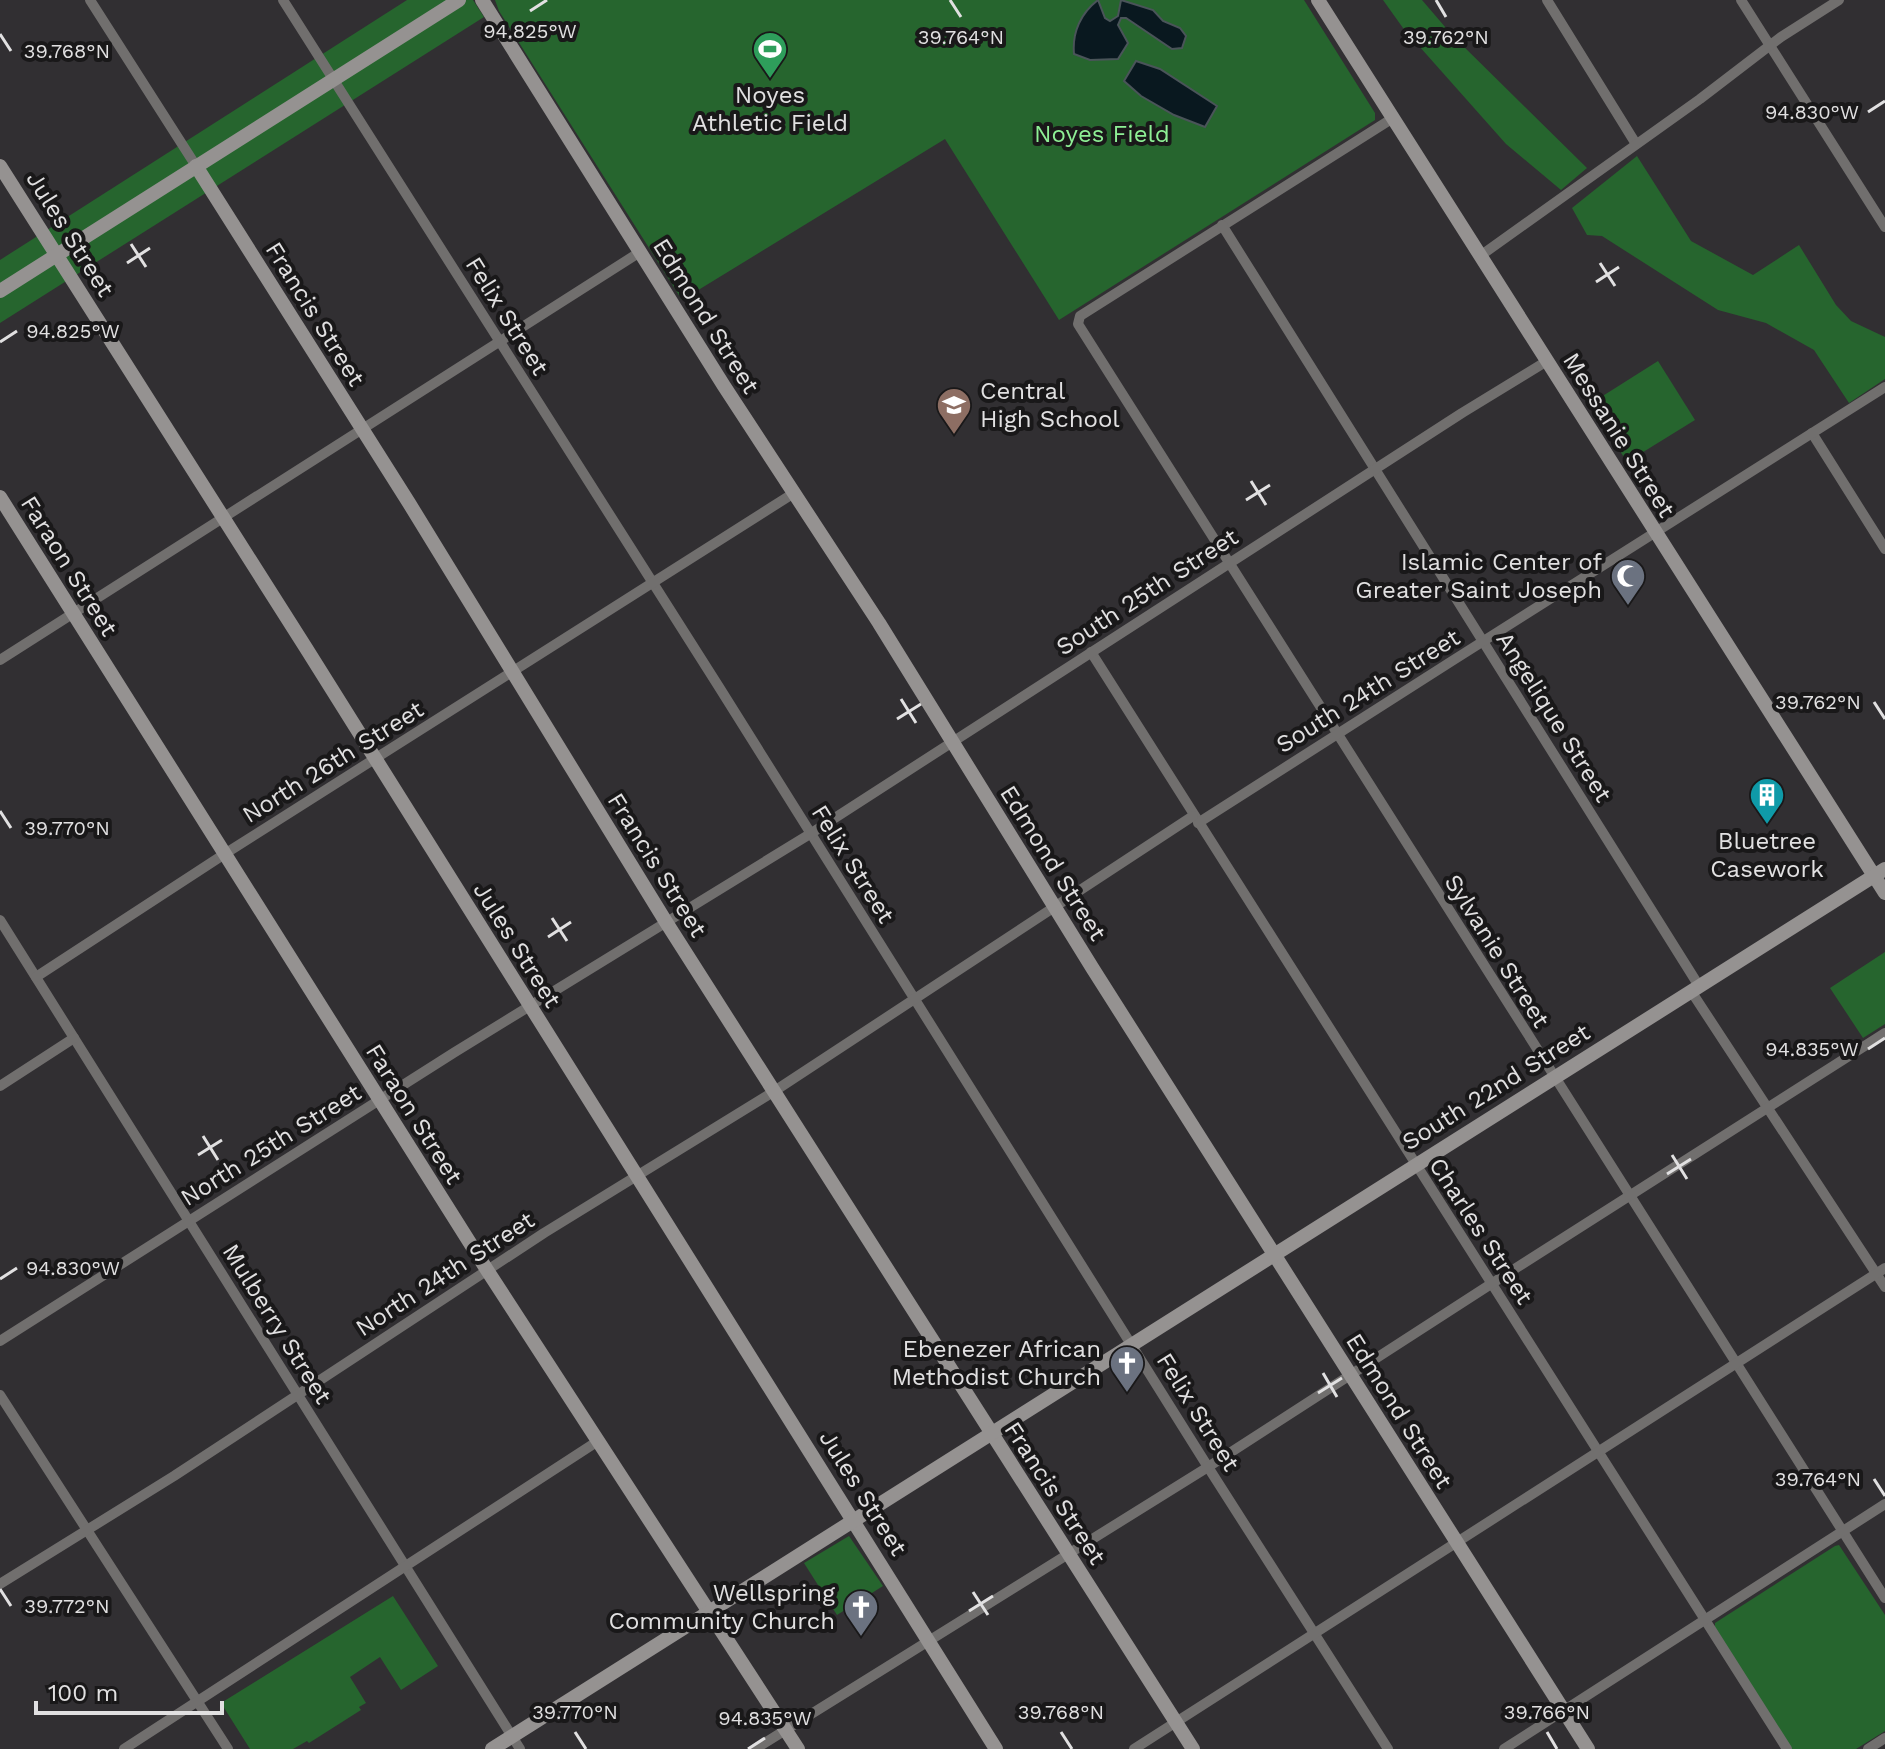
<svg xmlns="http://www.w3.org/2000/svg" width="1885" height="1749" font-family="'Work Sans',sans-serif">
  <rect width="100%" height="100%" fill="#312f32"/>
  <!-- green -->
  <g fill="#26652e">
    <polygon points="407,0 473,0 484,17 0,323 0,260"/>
    <polygon points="495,0 1304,0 1375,113 1375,120 1059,320 945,139 682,300 499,11"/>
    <polygon points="1383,0 1422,0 1452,35 1587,168 1561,190 1506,144 1403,28"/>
    <polygon points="1637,156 1691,241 1753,275 1799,245 1836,305 1851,321 1885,337 1885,379 1849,403 1814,350 1766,323 1718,310 1602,236 1587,235 1572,208"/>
    <polygon points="1658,361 1695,420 1627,462 1590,404"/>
    <polygon points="1885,952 1885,1024 1863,1038 1830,988"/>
    <polygon points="849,1536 883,1586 837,1615 804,1563"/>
    <polygon points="1839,1545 1885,1615 1885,1731 1856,1749 1792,1749 1715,1627 1715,1623 1835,1546"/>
    <polygon points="393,1596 438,1666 401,1690 380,1657 350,1677 366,1703 359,1707 361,1710 309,1743 307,1741 293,1749 250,1749 221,1703"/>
  </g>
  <!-- water -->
  <g fill="#09181f" stroke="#4a5459" stroke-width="2">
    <path d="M1098 0 1105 18 1110 21 1118 16 1121 0 1153 10 1163 21 1180 28 1186 36 1182 48 1172 49 1126 18H1121L1118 25 1128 43 1118 59 1090 60 1074 54C1072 32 1081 13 1098 0Z"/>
    <polygon points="1136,61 1160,69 1217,106 1205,127 1174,115 1141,96 1124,81"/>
  </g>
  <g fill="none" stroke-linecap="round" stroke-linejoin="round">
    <!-- street -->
    <g stroke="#716f6e" stroke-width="10">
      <polyline points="90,0 196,166"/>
      <polyline points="283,0 719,687 1208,1467 1388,1749"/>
      <polyline points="1547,0 1636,144"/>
      <polyline points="1741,0 1885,227"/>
      <polyline points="1393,118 1080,316 1078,324 1885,1598"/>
      <polyline points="1222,225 1699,986"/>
      <polyline points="1480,256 1700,99 1781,37 1839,0"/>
      <polyline points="1812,433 1885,549"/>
      <polyline points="1091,652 1787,1749"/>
      <polyline points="0,660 640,252"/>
      <path d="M1198 823C1426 676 1656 533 1885 387"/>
      <polyline points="0,920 520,1749"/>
      <polyline points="36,977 223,855 794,493"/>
      <polyline points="1691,991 1885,1287"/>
      <polyline points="0,1086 74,1038"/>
      <polyline points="0,1341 455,1052 810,834 1462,413 1547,361"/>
      <polyline points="0,1395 228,1749"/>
      <polyline points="0,1584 174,1476 544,1233 773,1092 1193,816"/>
      <polyline points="124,1749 598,1441"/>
      <polyline points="755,1749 1208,1467 1491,1284 1885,1033"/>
      <polyline points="1134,1749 1885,1268"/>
      <polyline points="1504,1749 1885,1504"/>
      <polyline points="1868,1749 1885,1738"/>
    </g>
    <!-- secondary -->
    <g stroke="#959291" stroke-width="14">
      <polyline points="482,0 724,386 879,623 1093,969 1588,1749"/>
      <polyline points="1318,0 1885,893"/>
      <polyline points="0,166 306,648 996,1749"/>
      <polyline points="196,166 409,503 666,922 1193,1749"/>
      <polyline points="0,291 459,0"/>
      <polyline points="0,497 487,1270 798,1749"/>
      <polyline points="492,1749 1885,869"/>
    </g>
  </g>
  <!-- ticks -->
  <path fill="none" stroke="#e1e0e1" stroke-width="3" d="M950 0 961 17M1436 0 1446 17M530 11 547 0M0 34 11 51M1868 112 1885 101M131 244 146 267M127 263 150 248M1600 263 1615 286M1596 282 1619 267M0 342 17 331M1251 481 1266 505M1246 500 1270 485M901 699 916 723M1874 702 1885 719M897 719 921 704M0 811 11 828M552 918 567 941M548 937 571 922M1868 1049 1885 1038M203 1136 218 1160M198 1155 222 1140M1672 1155 1687 1179M1667 1174 1691 1159M0 1279 17 1268M1323 1373 1337 1397M1318 1393 1342 1378M1874 1479 1885 1496M0 1589 11 1606M973 1592 988 1615M969 1611 993 1596M575 1732 586 1749M1061 1732 1072 1749M1547 1732 1557 1749M748 1749 765 1738"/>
  <!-- icons -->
  <defs>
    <g id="stadium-pin" transform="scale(1.8)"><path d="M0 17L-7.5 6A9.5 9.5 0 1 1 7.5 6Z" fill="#2e9e5b" stroke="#191819"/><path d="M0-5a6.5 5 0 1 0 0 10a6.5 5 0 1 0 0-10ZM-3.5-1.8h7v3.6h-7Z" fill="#fff"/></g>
    <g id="school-pin" transform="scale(1.8)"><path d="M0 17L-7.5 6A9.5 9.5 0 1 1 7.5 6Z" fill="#8d6e63" stroke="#191819"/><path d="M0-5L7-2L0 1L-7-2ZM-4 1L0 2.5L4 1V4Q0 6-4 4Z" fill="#fff"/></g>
    <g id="mosque-pin" transform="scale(1.8)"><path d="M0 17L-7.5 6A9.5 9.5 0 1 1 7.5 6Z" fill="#6b7280" stroke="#191819"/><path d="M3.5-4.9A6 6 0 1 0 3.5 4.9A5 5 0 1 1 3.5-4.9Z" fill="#fff"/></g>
    <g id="building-pin" transform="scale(1.8)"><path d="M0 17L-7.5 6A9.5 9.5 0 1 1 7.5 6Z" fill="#0f9aa8" stroke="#191819"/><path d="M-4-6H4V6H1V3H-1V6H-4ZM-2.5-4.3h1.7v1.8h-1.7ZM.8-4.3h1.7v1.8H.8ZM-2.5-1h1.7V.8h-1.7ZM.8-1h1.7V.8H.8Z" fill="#fff"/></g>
    <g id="church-pin" transform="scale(1.8)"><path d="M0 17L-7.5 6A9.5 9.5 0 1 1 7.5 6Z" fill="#6b7280" stroke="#191819"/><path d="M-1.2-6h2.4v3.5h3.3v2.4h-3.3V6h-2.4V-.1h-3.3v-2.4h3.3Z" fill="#fff"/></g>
  </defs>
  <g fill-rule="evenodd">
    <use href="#stadium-pin" x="770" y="49"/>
    <use href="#school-pin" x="954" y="405"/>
    <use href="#mosque-pin" x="1628" y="576"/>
    <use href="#building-pin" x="1767" y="795"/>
    <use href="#church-pin" x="1127" y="1363"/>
    <use href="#church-pin" x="861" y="1607"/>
  </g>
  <g text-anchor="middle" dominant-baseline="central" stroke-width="8" stroke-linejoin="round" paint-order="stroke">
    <!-- poi labels -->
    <g font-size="24" fill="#e1e0e1" stroke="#191819" text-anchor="end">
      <text x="770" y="95" text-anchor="middle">Noyes<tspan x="770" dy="28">Athletic Field</tspan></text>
      <text x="980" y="391" text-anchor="start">Central<tspan x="980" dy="28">High School</tspan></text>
      <text x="1602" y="562">Islamic Center of<tspan x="1602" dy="28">Greater Saint Joseph</tspan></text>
      <text x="1767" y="841" text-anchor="middle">Bluetree<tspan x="1767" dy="28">Casework</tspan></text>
      <text x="1101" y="1349">Ebenezer African<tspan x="1101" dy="28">Methodist Church</tspan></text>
      <text x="835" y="1593">Wellspring<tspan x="835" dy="28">Community Church</tspan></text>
    </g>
    <!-- park labels -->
    <g font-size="24" fill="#8eef95" stroke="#191819">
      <text x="1102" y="134">Noyes Field</text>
    </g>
    <!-- street labels -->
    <g font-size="24" fill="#e1e0e1" stroke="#191819">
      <text transform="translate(70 234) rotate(58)">Jules Street</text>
      <text transform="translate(315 314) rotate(58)">Francis Street</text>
      <text transform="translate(507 316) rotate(58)">Felix Street</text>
      <text transform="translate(706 316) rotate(58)">Edmond Street</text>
      <text transform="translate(1619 435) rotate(58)">Messanie Street</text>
      <text transform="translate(69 566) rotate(58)">Faraon Street</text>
      <text transform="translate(1147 592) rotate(-33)">South 25th Street</text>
      <text transform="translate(1368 691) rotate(-32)">South 24th Street</text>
      <text transform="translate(1554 717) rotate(58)">Angelique Street</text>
      <text transform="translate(333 762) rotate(-32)">North 26th Street</text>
      <text transform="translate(1053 863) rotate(58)">Edmond Street</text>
      <text transform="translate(853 864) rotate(58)">Felix Street</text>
      <text transform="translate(657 865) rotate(58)">Francis Street</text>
      <text transform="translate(517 945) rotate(58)">Jules Street</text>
      <text transform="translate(1497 951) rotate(58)">Sylvanie Street</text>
      <text transform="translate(1496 1087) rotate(-32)">South 22nd Street</text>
      <text transform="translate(414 1114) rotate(58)">Faraon Street</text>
      <text transform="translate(271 1145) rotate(-32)">North 25th Street</text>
      <text transform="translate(1481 1231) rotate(57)">Charles Street</text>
      <text transform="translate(445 1274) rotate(-33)">North 24th Street</text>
      <text transform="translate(277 1324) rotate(58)">Mulberry Street</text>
      <text transform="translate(1399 1411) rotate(58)">Edmond Street</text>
      <text transform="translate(1198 1412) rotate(58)">Felix Street</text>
      <text transform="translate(863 1493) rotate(58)">Jules Street</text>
      <text transform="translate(1055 1493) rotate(57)">Francis Street</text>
    </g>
  </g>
  <g font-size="20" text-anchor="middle" fill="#e1e0e1" stroke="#191819" stroke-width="8" stroke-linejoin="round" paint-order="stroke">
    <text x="530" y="38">94.825°W</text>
    <text x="961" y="44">39.764°N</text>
    <text x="1446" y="44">39.762°N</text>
    <text x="67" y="58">39.768°N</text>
    <text x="1812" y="119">94.830°W</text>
    <text x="73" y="338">94.825°W</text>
    <text x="1818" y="709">39.762°N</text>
    <text x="67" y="835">39.770°N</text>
    <text x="1812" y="1056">94.835°W</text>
    <text x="73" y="1275">94.830°W</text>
    <text x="1818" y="1486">39.764°N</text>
    <text x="67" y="1613">39.772°N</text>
    <text x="575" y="1719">39.770°N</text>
    <text x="1061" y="1719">39.768°N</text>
    <text x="1547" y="1719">39.766°N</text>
    <text x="765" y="1725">94.835°W</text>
  </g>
  <!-- scale -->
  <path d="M36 1701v12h186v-12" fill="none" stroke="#e1e0e1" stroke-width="4"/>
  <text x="48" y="1701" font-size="24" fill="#e1e0e1" stroke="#191819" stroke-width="6" paint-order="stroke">100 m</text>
</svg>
